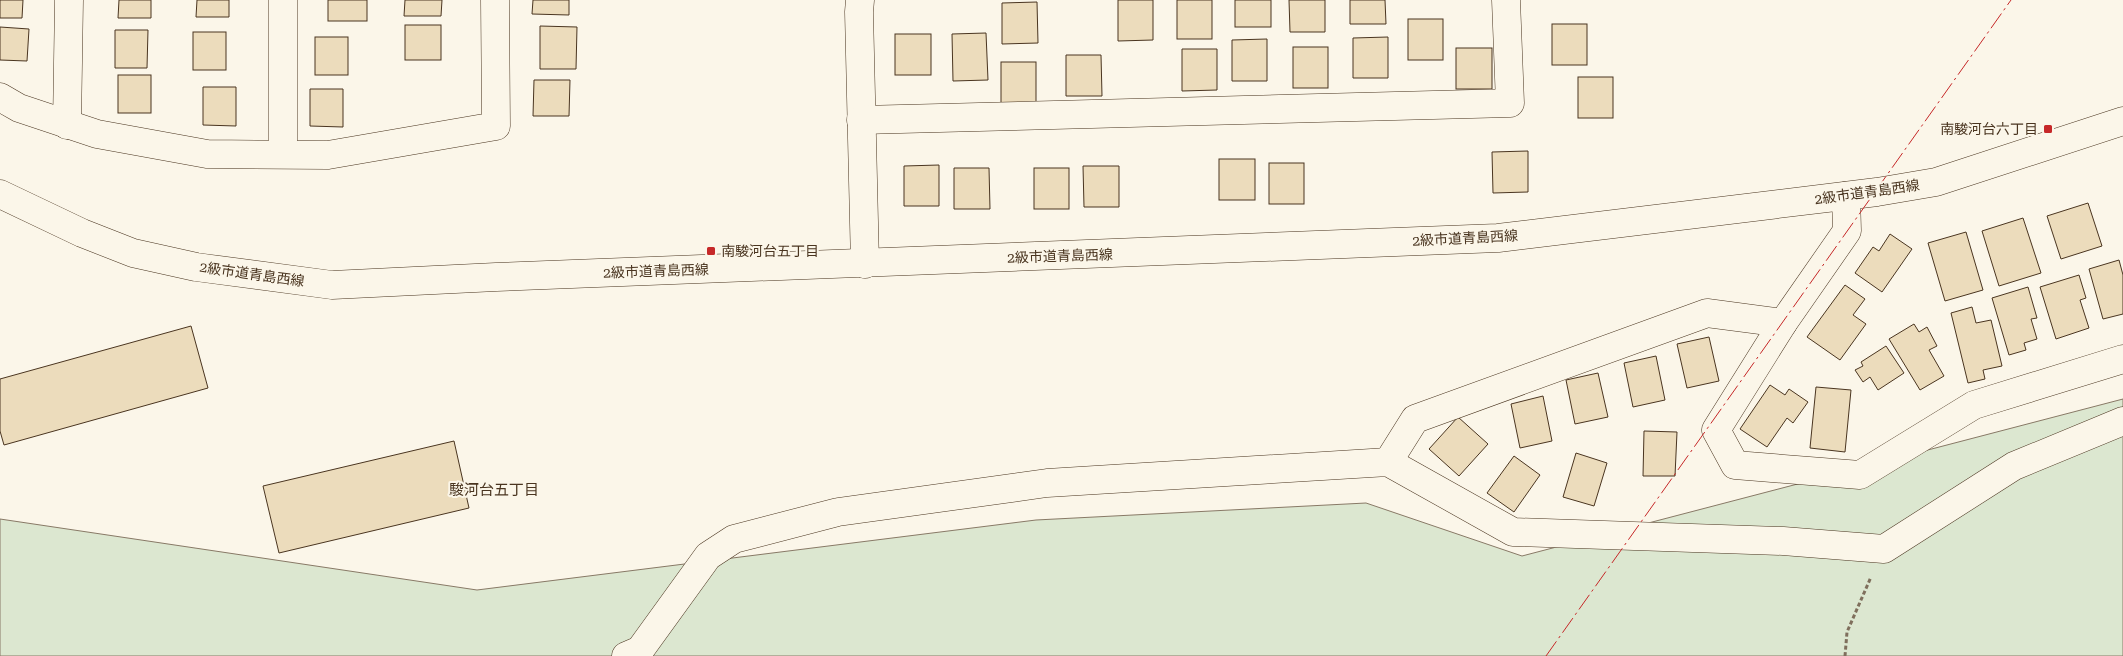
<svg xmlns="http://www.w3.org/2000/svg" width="2123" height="656" font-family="'Roboto Serif','Noto Sans JP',serif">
  <rect width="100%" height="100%" fill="#fbf6e9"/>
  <!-- green -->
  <polygon fill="#dce7d0" stroke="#887966" points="2123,399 2123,656 0,656 0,519 477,590 1036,520 1366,503 1522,556"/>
  <!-- building -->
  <g fill="#ecdcbc" stroke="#4a3520">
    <polygon points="0,0 23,0 22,18 0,18"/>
    <polygon points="119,0 151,0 151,18 118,18"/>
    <polygon points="197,0 229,0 229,17 196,17"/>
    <rect x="328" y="0" width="39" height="21"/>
    <polygon points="405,0 442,0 441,16 404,16"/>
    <polygon points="533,0 569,0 569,15 532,14"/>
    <polygon points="1118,0 1153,0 1153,40 1118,41"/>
    <rect x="1177" y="0" width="35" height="39"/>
    <rect x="1235" y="0" width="36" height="27"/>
    <polygon points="1289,0 1325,0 1325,32 1290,32"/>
    <polygon points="1350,0 1385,0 1386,24 1350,24"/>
    <polygon points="1037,2 1038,43 1002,44 1002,3"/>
    <rect x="1408" y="19" width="35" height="41"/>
    <rect x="1552" y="24" width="35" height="41"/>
    <rect x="405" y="25" width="36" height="35"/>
    <polygon points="540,26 577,27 576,69 540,69"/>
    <polygon points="0,27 29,29 27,61 0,60"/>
    <polygon points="115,30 148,30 147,68 115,68"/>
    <rect x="193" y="32" width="33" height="38"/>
    <polygon points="986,33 988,80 953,81 952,34"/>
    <rect x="895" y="34" width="36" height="41"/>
    <rect x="315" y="37" width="33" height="38"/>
    <polygon points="1388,37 1388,78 1353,78 1353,38"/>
    <polygon points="1267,39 1267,81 1232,81 1232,40"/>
    <rect x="1293" y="47" width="35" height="41"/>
    <rect x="1456" y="48" width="36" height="41"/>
    <polygon points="1182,49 1217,49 1217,90 1182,91"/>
    <polygon points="1066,55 1101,55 1102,96 1066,96"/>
    <rect x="1001" y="62" width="35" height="41"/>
    <rect x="118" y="75" width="33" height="38"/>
    <rect x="1578" y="77" width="35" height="41"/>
    <polygon points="534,80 570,80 569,116 533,116"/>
    <polygon points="203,87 236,87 236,126 203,125"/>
    <polygon points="310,89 343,89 343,127 310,126"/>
    <polygon points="1528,151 1528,192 1493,193 1492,152"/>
    <rect x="1219" y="159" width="36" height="41"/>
    <rect x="1269" y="163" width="35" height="41"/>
    <polygon points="939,165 939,206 904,206 904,166"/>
    <polygon points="1083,166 1119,166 1119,207 1084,207"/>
    <polygon points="954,168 989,168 990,209 954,209"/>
    <rect x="1034" y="168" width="35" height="41"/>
    <polygon points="2088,203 2102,246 2061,259 2047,216"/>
    <polygon points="2023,218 2041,273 1999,286 1982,231"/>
    <polygon points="1966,232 1983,290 1945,301 1928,243"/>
    <polygon points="1890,234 1912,249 1882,292 1855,273 1873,247 1879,251"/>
    <polygon points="2119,260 2123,275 2123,314 2103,319 2089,269"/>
    <polygon points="2079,275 2086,298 2080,300 2089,328 2056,339 2040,287"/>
    <polygon points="1845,285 1865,299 1853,315 1866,324 1840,360 1807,337"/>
    <polygon points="2028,287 2037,318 2031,319 2037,339 2024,343 2026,350 2009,355 1992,298"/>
    <polygon points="1972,307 1976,323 1991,320 2002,366 1983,370 1985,379 1968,383 1951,313"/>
    <polygon points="1914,324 1919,332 1927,327 1937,346 1929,350 1944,376 1920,390 1889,339"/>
    <polygon points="191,326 208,388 4,445 0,431 0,379"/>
    <polygon points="1709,337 1719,381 1687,388 1677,344"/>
    <polygon points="1886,346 1904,373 1878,390 1870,377 1863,382 1855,370 1863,366 1861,362"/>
    <polygon points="1656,356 1665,400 1633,407 1624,363"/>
    <polygon points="1598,373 1608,417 1575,424 1566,380"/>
    <polygon points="1770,385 1785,395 1789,389 1808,402 1793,423 1787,418 1767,447 1740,429"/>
    <polygon points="1816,387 1851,390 1845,452 1810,448"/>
    <polygon points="1543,396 1552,441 1520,448 1511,404"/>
    <polygon points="1458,417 1488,444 1459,476 1429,449"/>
    <polygon points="1644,431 1677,432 1675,476 1643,476"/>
    <polygon points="454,441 469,508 279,553 263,486"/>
    <polygon points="1576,453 1607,463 1594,506 1563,497"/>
    <polygon points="1514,456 1540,475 1514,512 1487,493"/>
  </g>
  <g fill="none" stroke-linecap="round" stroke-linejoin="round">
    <!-- street casing -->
    <g stroke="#4a3520" stroke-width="29">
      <g id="street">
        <polyline points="860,0 859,12 865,264"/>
        <polyline points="0,97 19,108 97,134 207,154 328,155 496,126 495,0"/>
        <polyline points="861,120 1510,103 1506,0"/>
        <polyline points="67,125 69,0"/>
        <polyline points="283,154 283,0"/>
        <polyline points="1846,196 1847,231 1783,323 1716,430 1735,465 1860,475 1974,405 2123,359"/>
        <polyline points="1388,462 1415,419 1707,313 1783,323"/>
        <polyline points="626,656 640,650 708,556 734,539 838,512 1047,483 1388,462 1513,532 1783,541 1884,549 2014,466 2123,421"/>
      </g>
    </g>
    <!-- secondary casing -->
    <g stroke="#4a3520" stroke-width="29">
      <polyline id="secondary" points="0,194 82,233 133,253 196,267 332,285 496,277 1498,238 1877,192 1936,182 2123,121"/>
    </g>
    <!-- path -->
    <polyline stroke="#7f6f5c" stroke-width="3" stroke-dasharray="4 2.5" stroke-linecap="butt" points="1845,656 1847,632 1871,577"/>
    <!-- street -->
    <use href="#street" stroke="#fbf6e9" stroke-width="28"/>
    <!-- secondary -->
    <use href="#secondary" stroke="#fbf6e9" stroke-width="28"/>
    <!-- power -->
    <polyline stroke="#c62828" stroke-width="1" stroke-dasharray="18 4 2.5 4" stroke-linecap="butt" points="1546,656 2011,0"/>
  </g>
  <!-- markers -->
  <g fill="#c62828" stroke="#fbf6e9" stroke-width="2">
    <rect x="2043" y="124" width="10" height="10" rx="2.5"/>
    <rect x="706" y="246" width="10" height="10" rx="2.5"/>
  </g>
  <g text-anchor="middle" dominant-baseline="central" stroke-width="4" stroke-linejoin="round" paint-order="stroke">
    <!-- poi labels -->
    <g font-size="14" fill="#4a3520" stroke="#fbf6e9" text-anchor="end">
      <text x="2038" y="129">南駿河台六丁目</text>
      <text x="721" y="251" text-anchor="start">南駿河台五丁目</text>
    </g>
    <!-- street labels -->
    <g font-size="14" fill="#4a3520" stroke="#fbf6e9">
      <text transform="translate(1867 192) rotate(-8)">2級市道青島西線</text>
      <text transform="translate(1465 238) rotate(-3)">2級市道青島西線</text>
      <text transform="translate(1060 256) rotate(-2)">2級市道青島西線</text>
      <text transform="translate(656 271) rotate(-2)">2級市道青島西線</text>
      <text transform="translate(252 274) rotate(8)">2級市道青島西線</text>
    </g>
    <!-- neighbourhood labels -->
    <g font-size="15" fill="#4a3520" stroke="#fbf6e9">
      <text x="494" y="490">駿河台五丁目</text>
    </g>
  </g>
</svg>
